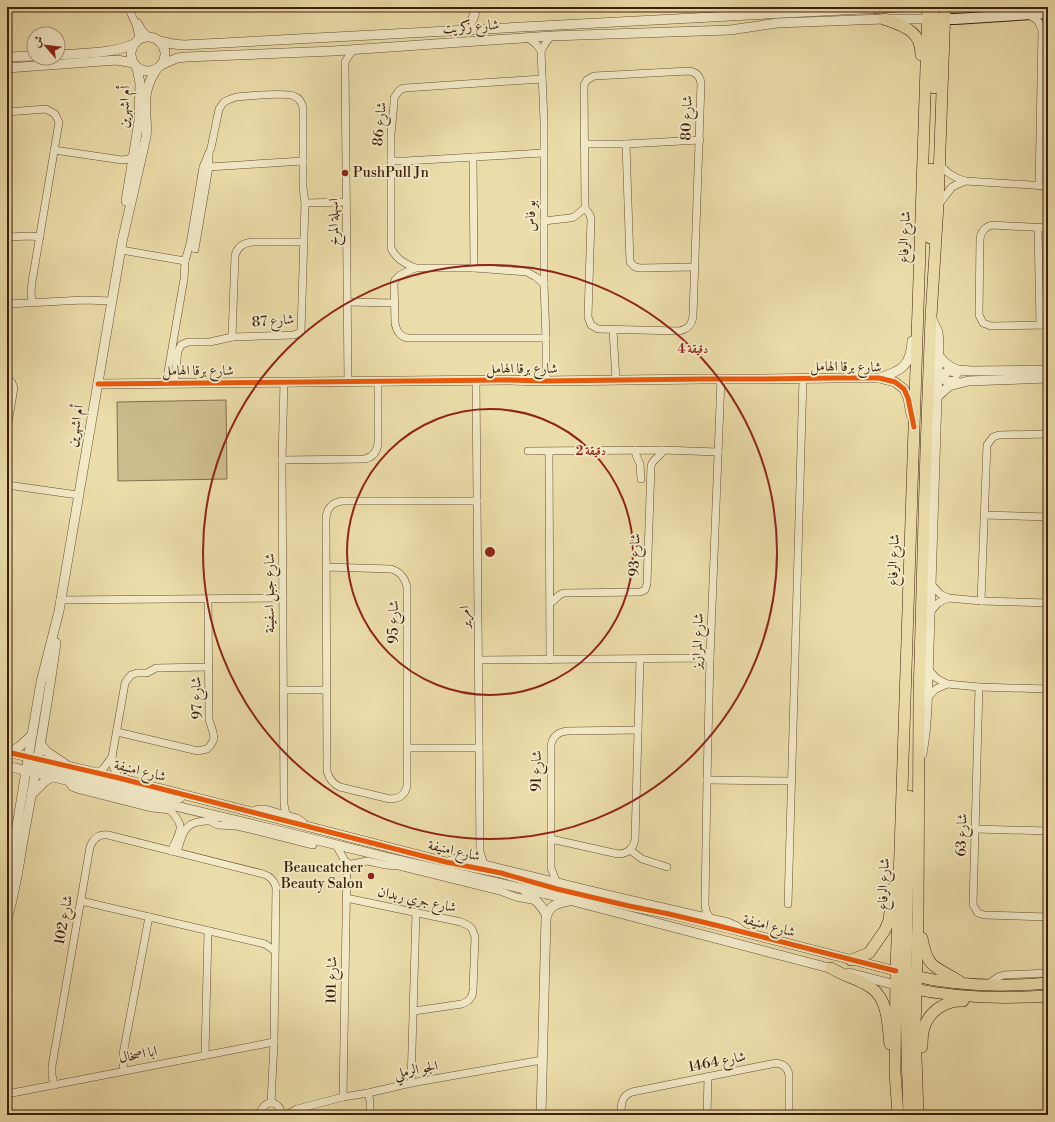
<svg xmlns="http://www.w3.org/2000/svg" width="1055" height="1122" font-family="'Libre Bodoni',Amiri,serif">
  <rect width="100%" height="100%" fill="#ebdda9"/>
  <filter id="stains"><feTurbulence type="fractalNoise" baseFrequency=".005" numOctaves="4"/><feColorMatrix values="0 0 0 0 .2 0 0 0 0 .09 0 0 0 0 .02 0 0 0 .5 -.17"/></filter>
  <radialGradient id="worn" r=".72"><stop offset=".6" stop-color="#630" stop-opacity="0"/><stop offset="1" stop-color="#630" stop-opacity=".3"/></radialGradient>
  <!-- pitch -->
  <polygon fill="#cdbd8e" stroke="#856e4d" points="226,400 227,479 118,481 117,402"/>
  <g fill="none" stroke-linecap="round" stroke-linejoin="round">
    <!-- minor casing -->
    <g stroke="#684e33" stroke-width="8">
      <g id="minor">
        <path d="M128 7C132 17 140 29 138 40"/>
        <polyline points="1028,14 1038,21 1042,30 1039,186"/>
        <polyline points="138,23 142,30 149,37"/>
        <polyline points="527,37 536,44 541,51"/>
        <path d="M689 71C696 72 700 76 701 83L693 316C692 325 688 329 679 331L598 329 591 325 588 317 591 219 590 215 585 208 584 85 587 80 594 76Z"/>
        <polyline points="7,112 46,109 55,114 59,122 32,282 31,293 32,302"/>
        <polyline points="584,144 626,144 700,140"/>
        <polyline points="626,144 630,262 635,267 640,268 694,267"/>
        <polyline points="54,150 122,160 129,159 134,154"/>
        <polyline points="473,157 474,268"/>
        <polyline points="391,161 405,161 543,153"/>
        <path d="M939 163C946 173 954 178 965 181L1048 186"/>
        <polyline points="209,167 303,161"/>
        <polyline points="939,204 952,187 965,181"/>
        <polyline points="544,221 570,218 574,217 585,208"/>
        <polyline points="1038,227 1040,325"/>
        <path d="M1048 228 992 225C985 227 981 231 980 239L979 315 983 323 991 326 1048 325"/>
        <polyline points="7,237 30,236 40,237"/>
        <polyline points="195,249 209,167 209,154"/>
        <polyline points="121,250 185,261"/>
        <path d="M415 268C404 263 396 259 391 248V134L394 103V98L398 92 401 89 405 88 542 79"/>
        <path d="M544 284 536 277 527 272 474 268H415L400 275 395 280 394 283 395 323C396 330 400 337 408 338H546"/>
        <polyline points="347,302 395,303"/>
        <polyline points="7,304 84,300 112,301"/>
        <polyline points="613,330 616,380"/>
        <path d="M232 337 235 256C237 247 243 243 252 242H304"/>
        <polyline points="7,377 12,383 14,388 7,429"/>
        <polyline points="476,381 480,852 484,864"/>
        <polyline points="546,381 546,338 544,284 544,121 541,51 545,44 551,36"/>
        <polyline points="284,382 282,460 284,804 285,810 287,815"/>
        <polyline points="348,382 345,62 350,54 355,49"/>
        <path d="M166 383 184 279 185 261 190 244 203 167 211 148 219 109 224 102 228 100 236 97C247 96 286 92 294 96 299 98 302 103 303 108V188L305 203 346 202"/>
        <polyline points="174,383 178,351 181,345 188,342 210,342 232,337 294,335 301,332 305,203"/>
        <polyline points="635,450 636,455 640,464 641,479"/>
        <polyline points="528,451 663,450 718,452"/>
        <polyline points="549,452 550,660"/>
        <path d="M282 460 365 459C373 457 377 452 378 443V382"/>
        <polyline points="7,485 78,495"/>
        <polyline points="984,515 1048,517"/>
        <path d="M326 567 391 569C401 572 405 578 407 587V786C405 795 399 799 390 799L340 787C333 784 329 779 327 771 327 687 326 604 326 520 326 509 332 502 343 501H477"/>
        <polyline points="932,585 940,594 948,598 981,601 1048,603"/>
        <polyline points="60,600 283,598"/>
        <polyline points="981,601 987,445 993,437 999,435 1048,434"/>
        <path d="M550 603C556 601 557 594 564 593L640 592 645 590 647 584 651 466C653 458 661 457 663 450"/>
        <polyline points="931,611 938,603 948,598"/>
        <polyline points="478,660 710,658"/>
        <polyline points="929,670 936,678 947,684 979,687 1048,689"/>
        <polyline points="979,687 973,905 978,913 984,915 1048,917"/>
        <polyline points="283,690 327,690"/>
        <polyline points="928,697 936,689 947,684"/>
        <polyline points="117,732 147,739 198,751 207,749 210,746 214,739 213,732 209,720 208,599"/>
        <polyline points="408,748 479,748"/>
        <polyline points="97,773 103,769 112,757"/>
        <polyline points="119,778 113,766 112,757 125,683 127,680 131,675 137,673 147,673 156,668 209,667"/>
        <polyline points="67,780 72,787 77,789 152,808 171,810"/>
        <polyline points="707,780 791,781"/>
        <path d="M167 807C186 826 182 828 171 851"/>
        <polyline points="251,812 258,809 265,809 297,818 303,822 305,826"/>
        <polyline points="210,821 218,825 237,826 313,845"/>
        <polyline points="975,829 1048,831"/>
        <path d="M551 839 618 854C627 854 633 849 635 840L640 659"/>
        <polyline points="336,845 345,861 350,864 352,864 367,861 386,865 399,866 500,891 516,897 537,901"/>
        <polyline points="630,850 642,859 667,867"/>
        <path d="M177 852C181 840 183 824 198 822 203 821 209 821 214 820"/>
        <polyline points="446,862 456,858 472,861 607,894 728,922 737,926 744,932"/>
        <path d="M556 881 551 868V745C553 736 558 732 567 731L638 730"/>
        <polyline points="346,898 461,922 469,926 472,929 475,937 473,990 472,996 468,1001 462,1004 414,1011"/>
        <polyline points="81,901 265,944 275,951"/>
        <polyline points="788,904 803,378"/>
        <polyline points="710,918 706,911 705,905 707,780 710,658 721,379"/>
        <polyline points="987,985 998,977 1004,975 1048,973"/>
        <polyline points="205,1055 208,931"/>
        <polyline points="124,1071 123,1063 123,1054 149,917"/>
        <polyline points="411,1083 416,913"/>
        <path d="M54 1085 52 1075V1066L90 847C93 839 99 834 108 835L263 874C270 876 274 880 276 887L274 1042 271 1103"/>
        <polyline points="368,1093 370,1101 370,1115"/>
        <polyline points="7,1094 274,1042"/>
        <polyline points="343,1097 347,863"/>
        <path d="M260 1115C262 1099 281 1099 281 1115"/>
        <polyline points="286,1115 297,1109 343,1097 368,1093 411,1083 542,1060"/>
        <path d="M621 1115C621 1104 621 1096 632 1092L776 1063C783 1064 788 1067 789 1075V1115"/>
        <polyline points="707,1115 708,1077"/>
      </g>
    </g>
    <!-- tertiary casing -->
    <g stroke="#684e33" stroke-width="10">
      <g id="tertiary">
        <path d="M459 31C470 24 475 21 475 7"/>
        <circle cx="148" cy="54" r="17"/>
        <polyline points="159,41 173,44 184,45 901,7"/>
        <path d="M58 55C84 53 110 54 134 44"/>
        <polyline points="7,57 34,56"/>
        <polyline points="161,65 177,58 186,57 333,51 551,36 730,30 777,23 884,19 927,19"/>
        <polyline points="7,68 117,60 133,63"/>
        <polyline points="126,201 139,121 140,83 137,68"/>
        <polyline points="939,356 944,362 951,367 958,370 972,371 1048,370"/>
        <path d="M879 378C901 371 911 366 912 341"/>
        <path d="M956 381 948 382 945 380 944 376C946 369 952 371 957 373"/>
        <polyline points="98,384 506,380 546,381 702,379 764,379 834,378 879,378 895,382 904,389 908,398 911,415"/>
        <polyline points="937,397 949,386 968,381 1048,378"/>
        <polyline points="41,745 47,752 65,764"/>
        <polyline points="7,752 119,778 446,862 501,873 557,889 629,906 669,914 715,925 896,971"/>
        <polyline points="10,753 20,746 32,735"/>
        <polyline points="922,754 925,734 927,710 937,397 939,344 938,332 931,317"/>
        <polyline points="7,766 276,830 390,858 546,894 837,970"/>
        <polyline points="32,767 42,767 162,796 180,798"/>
        <polyline points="32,794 45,781 52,777"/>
        <path d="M7 886 32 735 41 682 59 611 122 242 146 137C148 123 144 110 146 96 147 86 151 78 156 70"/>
        <path d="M525 891C534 898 541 904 546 914"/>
        <path d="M7 918C16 891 19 863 24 835 36 771 47 708 56 643"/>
        <polyline points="849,973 896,985"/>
        <path d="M541 1115 546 919C548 906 557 903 569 901"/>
      </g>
    </g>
    <!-- secondary casing -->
    <g stroke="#3d1f0c" stroke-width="12">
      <polyline id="secondary" points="937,19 955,19 1048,13"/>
    </g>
    <!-- primary casing -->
    <g stroke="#3d1f0c" stroke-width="12">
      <g id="primary">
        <polyline points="929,7 936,19 936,36 934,88"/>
        <polyline points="877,8 881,7"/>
        <path d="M884 19C903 26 921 30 921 55"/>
        <polyline points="930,238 929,221 931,169"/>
        <polyline points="909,796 906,974 910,985 916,990"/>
        <path d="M922 938C928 970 934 965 959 981"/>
        <polyline points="851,960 869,953 885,930 889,920 893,888"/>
        <path d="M831 968C842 975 854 978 865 984 889 995 887 1022 890 1044"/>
        <path d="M910 975C955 986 1003 987 1048 983"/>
        <polyline points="904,981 906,987 907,1053 909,1115"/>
        <path d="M910 988C955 998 1002 999 1048 996"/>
        <path d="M922 1047C922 1041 922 1034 924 1028 929 1011 946 1000 963 1001"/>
        <polyline points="898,1115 895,1072 896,971 928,7"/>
        <polyline points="918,1115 915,1028 918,920 919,697 926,449 931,317 938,205 945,7"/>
      </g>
    </g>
    <!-- minor -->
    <use href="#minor" stroke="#f2e9c7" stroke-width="7"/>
    <!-- tertiary -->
    <use href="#tertiary" stroke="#f2e9c7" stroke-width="9"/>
    <!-- secondary -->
    <use href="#secondary" stroke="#f2e9c7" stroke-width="10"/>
    <!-- primary -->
    <use href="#primary" stroke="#ebdda9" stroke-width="11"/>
    <!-- cycleway casing -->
    <g stroke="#f2e9c7" stroke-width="8">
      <g id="cycleway">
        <polyline points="98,384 506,380 546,381 702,379 764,379 834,378 879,378 895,382 904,389 908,398 914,427"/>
        <polyline points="7,752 119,778 446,862 501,873 557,889 629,906 669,914 715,925 896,971"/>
      </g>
    </g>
    <!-- cycleway -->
    <use href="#cycleway" stroke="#e8590c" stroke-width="5"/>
  </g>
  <!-- distance rings -->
  <g fill="none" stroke="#8f2418" stroke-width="2">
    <circle cx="490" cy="552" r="143"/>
    <circle cx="490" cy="552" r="287"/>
  </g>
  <!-- markers -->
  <g fill="#8f2418" stroke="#f2e9c7" stroke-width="1.5">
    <circle cx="345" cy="173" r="4"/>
    <circle cx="371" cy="876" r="4"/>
  </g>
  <g text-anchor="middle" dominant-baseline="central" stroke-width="4" stroke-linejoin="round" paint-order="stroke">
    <!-- street labels -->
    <g font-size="14" fill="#3d1f0c" stroke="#f2e9c7">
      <text transform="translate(471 27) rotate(-4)">شارع زكريت</text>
      <text transform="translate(125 107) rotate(-88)">أم اشهرين</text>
      <text transform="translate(687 118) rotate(-88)">شارع 80</text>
      <text transform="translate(380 124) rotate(-85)">شارع 86</text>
      <text transform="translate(531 216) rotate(-90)">بو فاس</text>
      <text transform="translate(334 222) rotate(-90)">اسهلة المرخ</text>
      <text transform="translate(905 237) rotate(-88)">شارع الرفاع</text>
      <text transform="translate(273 321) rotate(-4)">شارع 87</text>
      <text transform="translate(846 367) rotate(1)">شارع برقا الهامل</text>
      <text x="522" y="369">شارع برقا الهامل</text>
      <text x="198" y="371">شارع برقا الهامل</text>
      <text transform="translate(76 426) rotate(-80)">أم اشهرين</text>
      <text transform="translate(635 555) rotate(-88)">شارع 93</text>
      <text transform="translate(894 560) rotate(-88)">شارع الرفاع</text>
      <text transform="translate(270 593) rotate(-90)">شارع جبل اسفينة</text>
      <text transform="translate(465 617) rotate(-90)">امرير</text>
      <text transform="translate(394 622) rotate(-90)">شارع 95</text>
      <text transform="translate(698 641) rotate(-88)">شارع المرازيز</text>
      <text transform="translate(197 698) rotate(-92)">شارع 97</text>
      <text transform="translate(140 771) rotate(14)">شارع امنيفة</text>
      <text transform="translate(537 771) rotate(-90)">شارع 91</text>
      <text transform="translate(962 835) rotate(-88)">شارع 63</text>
      <text transform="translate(454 851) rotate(13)">شارع امنيفة</text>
      <text transform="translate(884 884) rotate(-88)">شارع الرفاع</text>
      <text transform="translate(417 900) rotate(12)">شارع جري ربدان</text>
      <text transform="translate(64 920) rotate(-80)">شارع 102</text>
      <text transform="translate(769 926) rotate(15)">شارع امنيفة</text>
      <text transform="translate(332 980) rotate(-89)">شارع 101</text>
      <text transform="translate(138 1055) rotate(-11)">ابا اصخال</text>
      <text transform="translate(717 1062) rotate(-11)">شارع 1464</text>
      <text transform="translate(416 1070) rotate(-11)">الجو الرملي</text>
    </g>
    <!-- poi labels -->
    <g font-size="14" fill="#3d1f0c" stroke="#f2e9c7" text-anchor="start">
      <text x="353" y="173">PushPull Jn</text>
      <text x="363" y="868" text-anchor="end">Beaucatcher<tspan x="363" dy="16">Beauty Salon</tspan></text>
    </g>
  </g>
  <circle cx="490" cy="552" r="6" fill="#8f2418" stroke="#f2e9c7" stroke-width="2"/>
  <g font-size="12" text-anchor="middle" font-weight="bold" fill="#8f2418" stroke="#f2e9c7" stroke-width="4" stroke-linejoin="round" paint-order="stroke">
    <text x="693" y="353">4 دقيقة</text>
    <text x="591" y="455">2 دقيقة</text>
  </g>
  <!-- margin -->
  <rect width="1055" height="1122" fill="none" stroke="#ebdda9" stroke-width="24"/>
  <rect x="8" y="8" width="1039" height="1106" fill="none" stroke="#3d1f0c" stroke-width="2"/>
  <rect x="12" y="12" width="1031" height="1098" fill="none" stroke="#3d1f0c"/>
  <!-- north arrow -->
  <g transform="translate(46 46) rotate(298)"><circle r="19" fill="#f2e9c7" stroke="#aa987c"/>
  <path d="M0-3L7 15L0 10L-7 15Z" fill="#8f2418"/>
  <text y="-6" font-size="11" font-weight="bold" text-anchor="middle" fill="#3d1f0c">ش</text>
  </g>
  <rect width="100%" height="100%" filter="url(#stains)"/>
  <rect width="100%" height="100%" fill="url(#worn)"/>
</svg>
